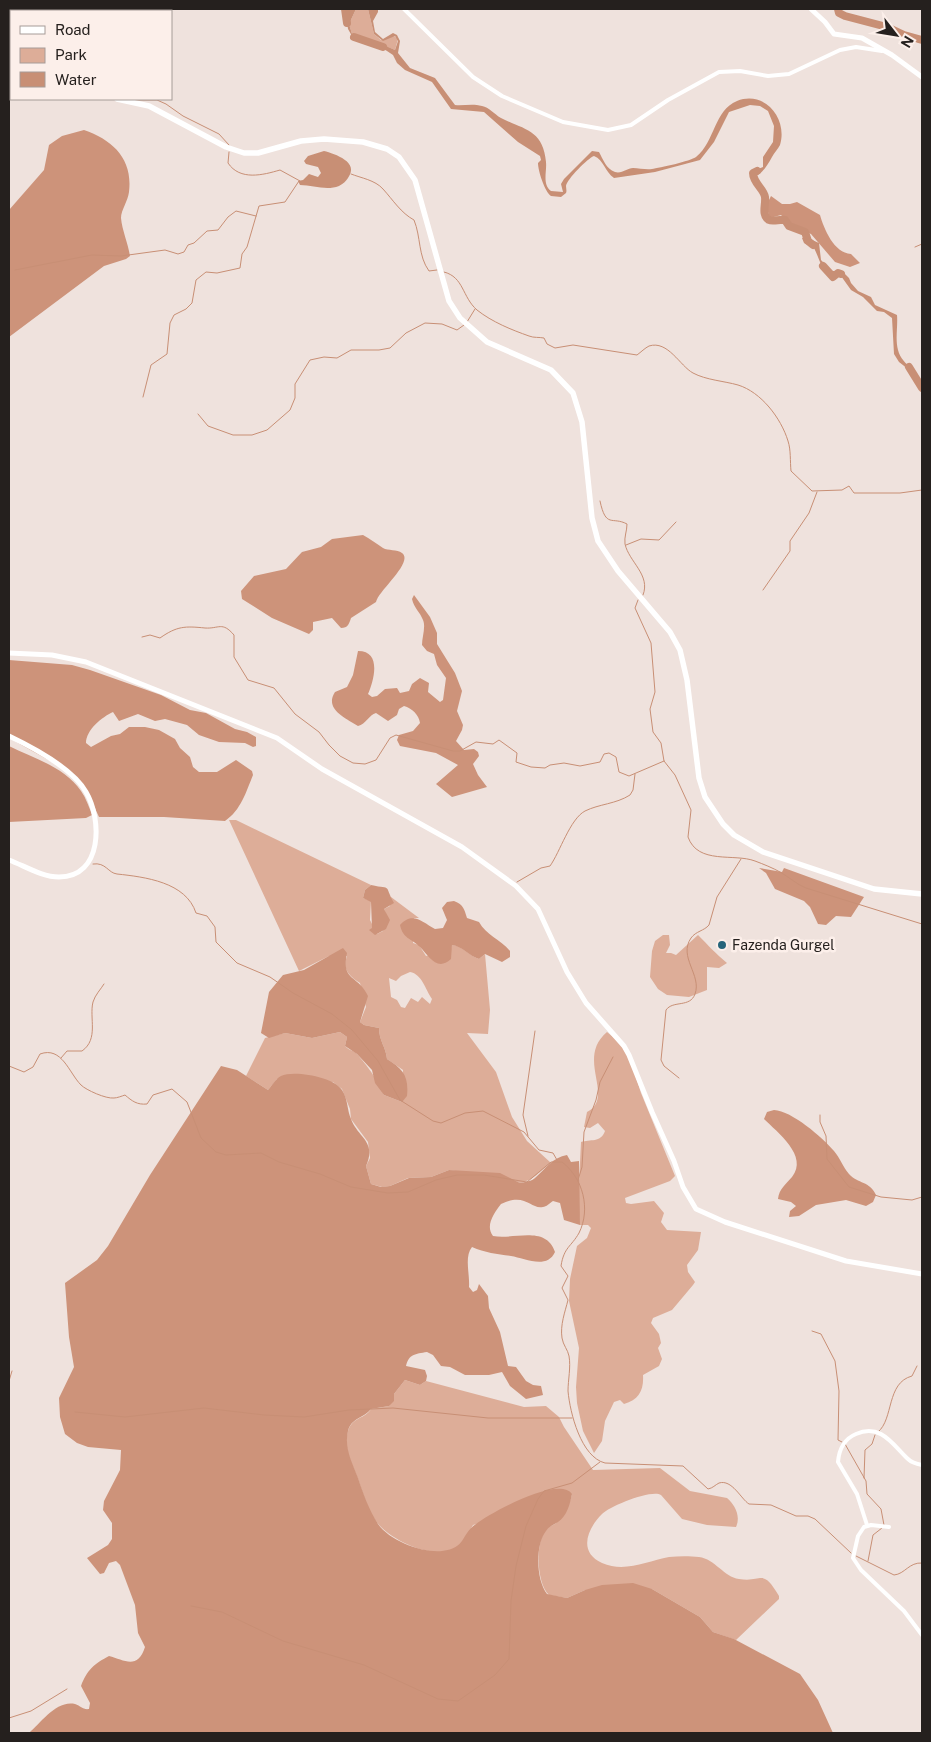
<svg xmlns="http://www.w3.org/2000/svg" width="931" height="1742" font-family="'Public Sans',sans-serif">
  <rect width="100%" height="100%" fill="#efe2dd"/>
  <!-- green -->
  <g fill="#ddad98" fill-rule="evenodd">
    <polygon points="356,9 368,9 374,34 381,40 394,36 398,39 395,50 378,43 364,41 352,34 349,24"/>
    <path d="M229 820H236L371 885 365 890 363 898 371 901 370 920 377 934 383 931 387 916 384 909 390 906 391 897 419 918H414L413 943 419 945 426 956 451 949 452 945C462 945 469 956 479 959L485 954 490 1010 488 1034 467 1033 496 1072 512 1117 527 1141 551 1163C538 1172 536 1179 520 1183L510 1179 449 1170 431 1177 408 1178 390 1186 382 1187 371 1184 366 1166 370 1158 368 1142 351 1119 350 1109 342 1089 333 1082 277 1079 268 1090 246 1076 265 1038 285 1033 312 1038 340 1032 347 1037 345 1046C349 1051 354 1050 358 1055 371 1071 375 1076 384 1095L402 1102 403 1070 387 1059C386 1047 379 1041 379 1028L364 1025 360 1022 366 1007 360 983C349 976 342 969 347 956H329L299 971ZM410 972C422 974 425 989 432 999L430 1004 422 997 418 1002 411 998 405 1008 401 1007 397 1000 391 997 389 978 396 981 401 976Z"/>
    <path d="M663 935H669L670 945 666 953H671L676 955 698 935C708 945 716 954 727 963L719 968 707 967V990L689 997 667 995 658 989 650 977 652 951 655 941Z"/>
    <path d="M607 1032 619 1042 630 1059 641 1093 675 1176 670 1181 625 1198 626 1203 631 1204 654 1201 664 1213 661 1222 667 1230 701 1232 698 1250 687 1265 688 1272 695 1282 693 1285 672 1310 653 1318 651 1323 659 1334 661 1343 658 1348 662 1359 659 1366 643 1375C644 1390 639 1400 624 1404L620 1400 614 1402 605 1421 602 1441 594 1453 583 1431 577 1403 576 1387 579 1348 569 1301 570 1279 577 1246 587 1238 591 1228 588 1225H580L578 1204 581 1142C590 1139 601 1143 605 1131L598 1123 590 1128 584 1127 587 1112C616 1097 575 1059 607 1032Z"/>
    <path d="M405 1380 420 1385 426 1381 524 1407 546 1406 559 1417 564 1427 593 1470 660 1468 690 1491 727 1498C735 1505 741 1516 736 1527L707 1525 682 1519 661 1495C652 1489 610 1506 602 1514 587 1529 578 1552 602 1563 625 1573 647 1561 669 1557 679 1556 690 1556 699 1557 715 1559 724 1577 739 1579 763 1583 762 1567 779 1596V1599L736 1640 713 1632 700 1617 652 1589 585 1590 567 1598 549 1595C536 1583 535 1540 547 1528 550 1526 555 1525 557 1522 564 1515 570 1504 572 1494L473 1525C469 1532 465 1542 458 1547 437 1561 397 1543 381 1527 369 1516 363 1493 358 1479 352 1463 343 1449 348 1431 352 1417 365 1419 371 1409L389 1406 394 1394Z"/>
  </g>
  <!-- forest -->
  <g fill="#cd937a">
    <path d="M84 130C113 140 133 159 129 192 128 201 121 210 121 218 122 230 128 243 130 256L126 259 104 266 9 337V210L44 170 49 145 62 136Z"/>
    <path d="M771 196 782 204H790L797 202 820 215C824 229 834 253 851 254L860 263 850 267 835 262 811 234 792 226 781 215 770 218 766 206Z"/>
    <path d="M363 535C370 539 376 543 383 548 388 551 397 549 402 553 414 562 379 590 376 602L351 618C349 624 348 628 341 628L332 618 313 622V630L309 634 272 618 242 599 241 591 254 576 286 569 302 552 321 547 332 539Z"/>
    <path d="M414 595 430 617 437 633V644L455 673 462 691 457 711 463 725 462 730 456 741 464 750 474 749 478 752 479 756 473 764 478 775 487 787 452 797 436 784 458 765 436 753 400 746 397 740 399 735 413 731 420 723C419 715 412 708 404 706L399 709 397 715 388 721 376 713C369 715 366 724 358 726 345 718 324 709 335 692L347 687 353 675 358 651C382 651 374 680 368 694L372 697 377 696 385 689 397 688 400 693 409 691 412 684 420 678 429 683 428 692 440 702 443 700 446 678 437 665 434 654 427 651 422 645C422 637 426 627 423 620 420 612 414 608 412 599Z"/>
    <path d="M9 660 72 665 90 670 161 695 190 710 206 713 235 729 247 732 256 737V746L253 747 245 743 219 742 199 735 187 725 165 719 155 721 138 714 119 721 113 712C102 717 86 730 86 743L91 747 111 736 120 734 129 727H145L159 730 175 739 180 748 190 757 193 767 199 772H217L236 760 252 771 253 775C246 792 241 810 225 821L164 817H99L86 789 68 771 9 738Z"/>
    <path d="M9 746C33 758 65 767 81 791 86 798 89 807 92 815L86 818 9 822Z"/>
    <polygon points="759,868 782,872 784,868 864,897 851,917 836,916 826,925 818,924 810,907 804,901 775,889 766,873"/>
    <path d="M371 885C394 890 383 883 394 903L384 909 390 920 386 929 375 935 369 930 372 928 371 902 363 898 365 890Z"/>
    <path d="M454 901C464 905 464 909 467 918L479 922C486 935 500 939 510 951V957L502 962 485 954 479 959C469 956 462 946 452 945L451 959C437 972 429 956 420 947 411 938 403 939 400 925 413 911 422 922 435 929L443 928 447 920 442 908 447 902Z"/>
    <path d="M343 948 347 953C341 982 358 974 368 996L360 1022 364 1025 379 1028C379 1041 386 1047 387 1059 403 1069 409 1076 407 1096L402 1102 384 1095 375 1083 372 1070 357 1054 345 1046 347 1037 340 1032 312 1038 285 1033 269 1038 261 1033 269 992 283 975 304 970Z"/>
    <path d="M221 1066 237 1070 268 1090C272 1086 275 1079 281 1076 294 1070 334 1077 342 1090 348 1099 347 1110 351 1119 358 1138 377 1141 366 1166L371 1184 381 1187 390 1186 409 1178 431 1177 449 1170 500 1173 520 1183C525 1182 532 1181 535 1178 545 1169 553 1157 567 1155L571 1162 579 1161 580 1225 564 1220 560 1203 553 1201C550 1203 546 1207 543 1207 531 1210 526 1192 501 1204 494 1213 485 1226 493 1236 514 1240 546 1225 555 1252 547 1270 524 1258 511 1256 498 1254 485 1253 472 1247 464 1257 470 1274 469 1287L473 1292 477 1290 479 1284 488 1296 489 1308 500 1332 508 1366 516 1367 526 1381 533 1385 541 1386 543 1395 526 1399 510 1386 502 1372 489 1375H465L450 1367 441 1366 433 1355 427 1352C415 1354 409 1354 406 1366L425 1370 427 1376 426 1381 420 1385 405 1380 394 1394V1401L389 1406 371 1409C364 1418 351 1418 348 1431 344 1448 352 1462 358 1478 363 1493 369 1510 378 1524 390 1541 422 1553 442 1551 467 1548 460 1535 476 1524 490 1513 559 1475 572 1494 570 1504 567 1516 558 1522 554 1525 549 1526 546 1531 535 1545 536 1580 547 1594L567 1598 585 1590 602 1585 633 1583 652 1589 700 1617 713 1632 734 1639 800 1674 818 1700 833 1733H29C41 1723 56 1700 75 1704 81 1706 83 1710 89 1709L90 1703 81 1686C87 1670 94 1664 109 1656 124 1660 138 1670 145 1647L138 1633 135 1605 120 1565 116 1561 109 1563 104 1573 100 1574 87 1558 108 1545 112 1539V1523L103 1510 104 1501 120 1470 121 1450 88 1447 77 1443 65 1434 60 1417 59 1398 74 1367 69 1337 65 1283 97 1260 108 1246 150 1175Z"/>
    <path d="M774 1110C792 1111 822 1137 834 1151 840 1158 843 1167 849 1174 858 1184 870 1181 876 1195L873 1202 866 1206 846 1200 816 1205 799 1216 789 1217 790 1211 796 1206 791 1202 778 1199C779 1189 786 1184 792 1177 809 1156 777 1132 764 1119L767 1112Z"/>
  </g>
  <!-- water -->
  <g fill="#c88f75">
    <path d="M345 9H356L349 24 352 34 364 41 379 43 395 50 398 41 395 36 383 41 374 34 368 9H378V12L373 21 375 32 383 39 393 33 397 35 400 41 398 53 410 68 435 78 455 105C464 106 472 103 482 106 489 107 494 114 501 118 525 130 543 130 546 162 547 172 542 184 551 191L563 192 561 184 564 179 592 151 599 152C603 159 606 169 615 172 622 174 627 168 633 168 639 168 646 170 652 169 659 168 691 161 696 157 715 142 714 110 737 101 765 90 788 119 780 145 778 149 774 153 772 157 767 166 761 176 752 177L753 171 763 167V157L773 142 774 126 768 111 760 106 750 105 729 112 714 142 700 160 655 172 614 178C605 172 604 160 594 156 588 158 567 179 566 186 566 188 567 191 566 193L561 197 551 196C545 192 538 171 538 163L541 160 540 156 518 142 484 112 451 109 432 82 405 70 397 63 393 55 384 49 367 44 352 36 348 29Z"/>
    <path d="M324 151C335 154 360 162 348 178 346 181 343 184 339 186 326 191 313 185 300 185L298 181 303 180 309 174 318 177 321 173 318 167 306 164 304 161 308 156Z"/>
    <path d="M805 237 819 243 821 260 831 271H842L849 278 851 283 858 291 871 297 875 305 897 315C898 326 895 339 898 350 902 367 922 370 922 389L917 376 899 362 894 354 892 318 884 312 877 311 863 297 851 290 841 276C822 279 821 261 814 248L804 243 802 238Z"/>
  </g>
  <g fill="none" stroke-linecap="round" stroke-linejoin="round">
    <!-- stream -->
    <g stroke="#c88f75" stroke-width="1">
      <polyline points="30,9 31,11"/>
      <polyline points="135,100 157,100 166,104 183,116 219,134 229,145"/>
      <path d="M229 152 228 163C240 181 263 175 280 170L300 181"/>
      <path d="M351 174C361 178 375 180 383 189 393 200 401 213 414 220 421 237 418 256 429 271L437 270"/>
      <polyline points="915,247 922,244"/>
      <polyline points="15,270 92,255 121,256 165,250 178,254 184,252 188,245 194,243 207,231 218,230 228,217 236,211 256,216"/>
      <path d="M444 272C464 277 462 297 477 310 492 322 512 330 529 336 534 338 539 337 544 338L547 344 555 348 573 345 637 355C641 352 645 348 649 346 668 340 680 366 693 373 706 380 724 381 738 385 761 392 781 418 788 441 791 450 790 461 791 471L812 491 842 490 849 486 854 493H900L922 490"/>
      <polyline points="467,322 475,309"/>
      <polyline points="143,397 151,365 167,354 170,323 174,315 186,309 192,303 196,280 206,272 217,273 240,268 242,254 247,247 259,206 285,202 299,181"/>
      <polyline points="198,414 208,426 233,435 252,435 267,430 290,410 295,398 295,384 310,360 324,357 337,358 351,350 379,350 390,348 406,333 425,323 442,324 457,330 464,325"/>
      <path d="M600 501C606 529 612 516 627 524 627 531 624 537 625 544 629 562 651 575 643 595"/>
      <polyline points="626,545 641,539 659,540 676,522"/>
      <polyline points="763,590 790,551 790,541 809,513 817,492"/>
      <path d="M638 600 635 608 651 643 655 692 650 709 653 732 661 743 664 761 675 775 691 810 688 837C698 865 734 853 755 861 763 864 773 868 780 872 789 877 796 884 806 888L922 924"/>
      <path d="M142 637 150 635 160 638C177 626 185 626 205 628 219 629 222 621 234 635V657L248 680 274 688 295 714 319 732 329 745 340 756 353 763 365 764 376 760 390 738 396 735 453 751H460L476 742 493 744 499 740 517 753 516 762 531 767 545 768 550 765 564 763 580 766 600 762 604 754 609 753 616 757 619 772 629 776 664 761"/>
      <path d="M93 864C106 862 108 873 117 874 145 877 186 882 196 913L207 916 215 927 216 942 237 963 270 977 293 993 332 1014 352 1030 378 1061 400 1100 433 1121 441 1123 465 1113 483 1111 524 1132 539 1150 553 1153 557 1160"/>
      <path d="M517 882 541 868 550 866C560 852 570 819 585 811 599 804 616 804 630 795L633 790 635 774"/>
      <path d="M61 1058 67 1051H82C99 1039 89 1018 93 1002 95 995 101 989 104 984"/>
      <path d="M9 1066 24 1072 33 1067 40 1054C62 1046 69 1073 81 1085 86 1090 106 1099 114 1098 117 1098 122 1096 125 1095 132 1101 137 1105 147 1104L153 1095 172 1089 187 1102 201 1138 216 1152 226 1155 261 1153 279 1162 320 1174 351 1187 388 1193 408 1192 436 1180 457 1175H484L527 1182 551 1162H562C583 1178 591 1209 579 1233 571 1247 564 1247 561 1266L568 1276 562 1288 568 1300C565 1312 560 1325 562 1338 563 1345 568 1350 569 1356 571 1367 568 1380 568 1391 570 1413 581 1457 605 1463L683 1466 708 1489C713 1488 715 1485 719 1483 732 1479 741 1499 749 1504L771 1505 796 1516H808L815 1519 851 1553"/>
      <path d="M679 1078 664 1066 661 1060 666 1010C673 1000 690 1008 695 994 702 975 678 957 691 938 696 931 704 931 709 925L717 897 741 859"/>
      <polyline points="820,1115 820,1122 826,1136 827,1159 849,1187 881,1197 912,1200 922,1197"/>
      <polyline points="528,1136 523,1115 535,1031"/>
      <polyline points="578,1180 582,1167 584,1132 596,1100 600,1082 613,1057"/>
      <polyline points="812,1331 821,1334 835,1361 839,1391 838,1440 842,1442"/>
      <polyline points="9,1381 12,1371"/>
      <polyline points="75,1412 125,1417 204,1408 264,1415 304,1417 349,1410 393,1408 488,1418 572,1418"/>
      <path d="M878 1432C894 1419 886 1383 912 1376L917 1366"/>
      <polyline points="845,1444 866,1481 867,1494 881,1509 884,1525"/>
      <polyline points="864,1478 865,1450 872,1444 875,1435"/>
      <path d="M856 1556 894 1575C905 1574 909 1562 922 1563"/>
      <polyline points="868,1561 873,1535 882,1528"/>
      <polyline points="191,1606 222,1612 283,1641 364,1665 438,1699 458,1701 495,1675 509,1659 511,1601 516,1566 526,1526 538,1499 544,1491 572,1483 600,1462"/>
      <polyline points="9,1718 31,1711 67,1689"/>
    </g>
    <!-- river -->
    <g stroke="#c88f75" stroke-width="8">
      <polyline points="345,9 347,23"/>
      <polyline points="838,9 839,13 845,16 887,27 904,35 922,40"/>
      <polyline points="354,37 383,47"/>
      <path d="M757 171 753 173C753 183 764 189 765 197 766 205 761 215 769 220 773 222 780 219 785 220L789 226 805 232 808 241 813 245"/>
      <polyline points="823,266 833,277 838,273 841,274"/>
      <polyline points="909,367 922,388"/>
    </g>
    <!-- minor -->
    <g stroke="#fff" stroke-width="4">
      <polyline points="404,9 473,77 502,96 563,122 608,130 631,125 668,100 719,72 740,71 768,76 789,74 840,50 856,47 882,51"/>
      <path d="M867 1525 857 1494 838 1462C839 1450 844 1439 856 1434 881 1423 893 1445 908 1459 912 1463 917 1464 922 1465"/>
      <polyline points="889,1527 871,1525 864,1527 858,1536 853,1558 861,1570 904,1611 922,1635"/>
    </g>
    <!-- tertiary -->
    <g stroke="#fff" stroke-width="5">
      <polyline points="811,9 825,22 834,34 862,38 892,55 922,77"/>
      <polyline points="9,653 52,655 86,662 277,738 322,769 462,847 516,886 538,909 567,972 586,1003 624,1046 629,1055 652,1112 674,1161 683,1187 696,1209 725,1222 846,1261 922,1274"/>
      <path d="M9 736C32 747 73 769 86 792 102 819 103 877 59 877 42 877 25 866 9 860"/>
    </g>
    <!-- secondary -->
    <g stroke="#fff" stroke-width="5.5">
      <polyline points="15,9 16,11"/>
      <polyline points="117,99 149,106 226,147 244,153 258,153 301,141 324,139 363,142 387,149 399,157 415,180 449,301 460,318 487,342 551,370 573,393 582,422 592,518 598,541 618,571 670,632 680,650 687,680 699,778 705,797 723,824 734,835 763,852 874,889 922,894"/>
    </g>
  </g>
  <!-- markers -->
  <circle fill="#26647a" stroke="#fcefea" stroke-width="2" cx="722" cy="945" r="5"/>
  <g text-anchor="middle" dominant-baseline="central" stroke-width="5" stroke-linejoin="round" paint-order="stroke">
    <!-- poi labels -->
    <g font-size="14" fill="#25201e" stroke="#fcefea" text-anchor="start">
      <text x="732" y="945">Fazenda Gurgel</text>
    </g>
  </g>
  <!-- border -->
  <rect width="931" height="1742" fill="none" stroke="#25201e" stroke-width="20"/>
  <!-- legend -->
  <rect x="10" y="10" width="162" height="90" fill="#fcefea" stroke="#a69c98"/>
  <rect x="20" y="26" width="25" height="8" fill="#ffffff" stroke="#a69c98"/>
  <text x="55" y="35" font-size="15" fill="#25201e">Road</text>
  <rect x="20" y="48" width="25" height="15" fill="#ddad98" stroke="#a69c98"/>
  <text x="55" y="60" font-size="15" fill="#25201e">Park</text>
  <rect x="20" y="72" width="25" height="15" fill="#c88f75" stroke="#a69c98"/>
  <text x="55" y="85" font-size="15" fill="#25201e">Water</text>
  <!-- north arrow -->
  <g transform="translate(896 35) rotate(121)" stroke="#fcefea" stroke-width="4" paint-order="stroke">
  <path d="M0-4L9 19L0 12L-9 19Z" fill="#25201e"/>
  <text y="-8" font-size="14" font-weight="bold" text-anchor="middle" fill="#25201e">N</text>
  </g>
</svg>
